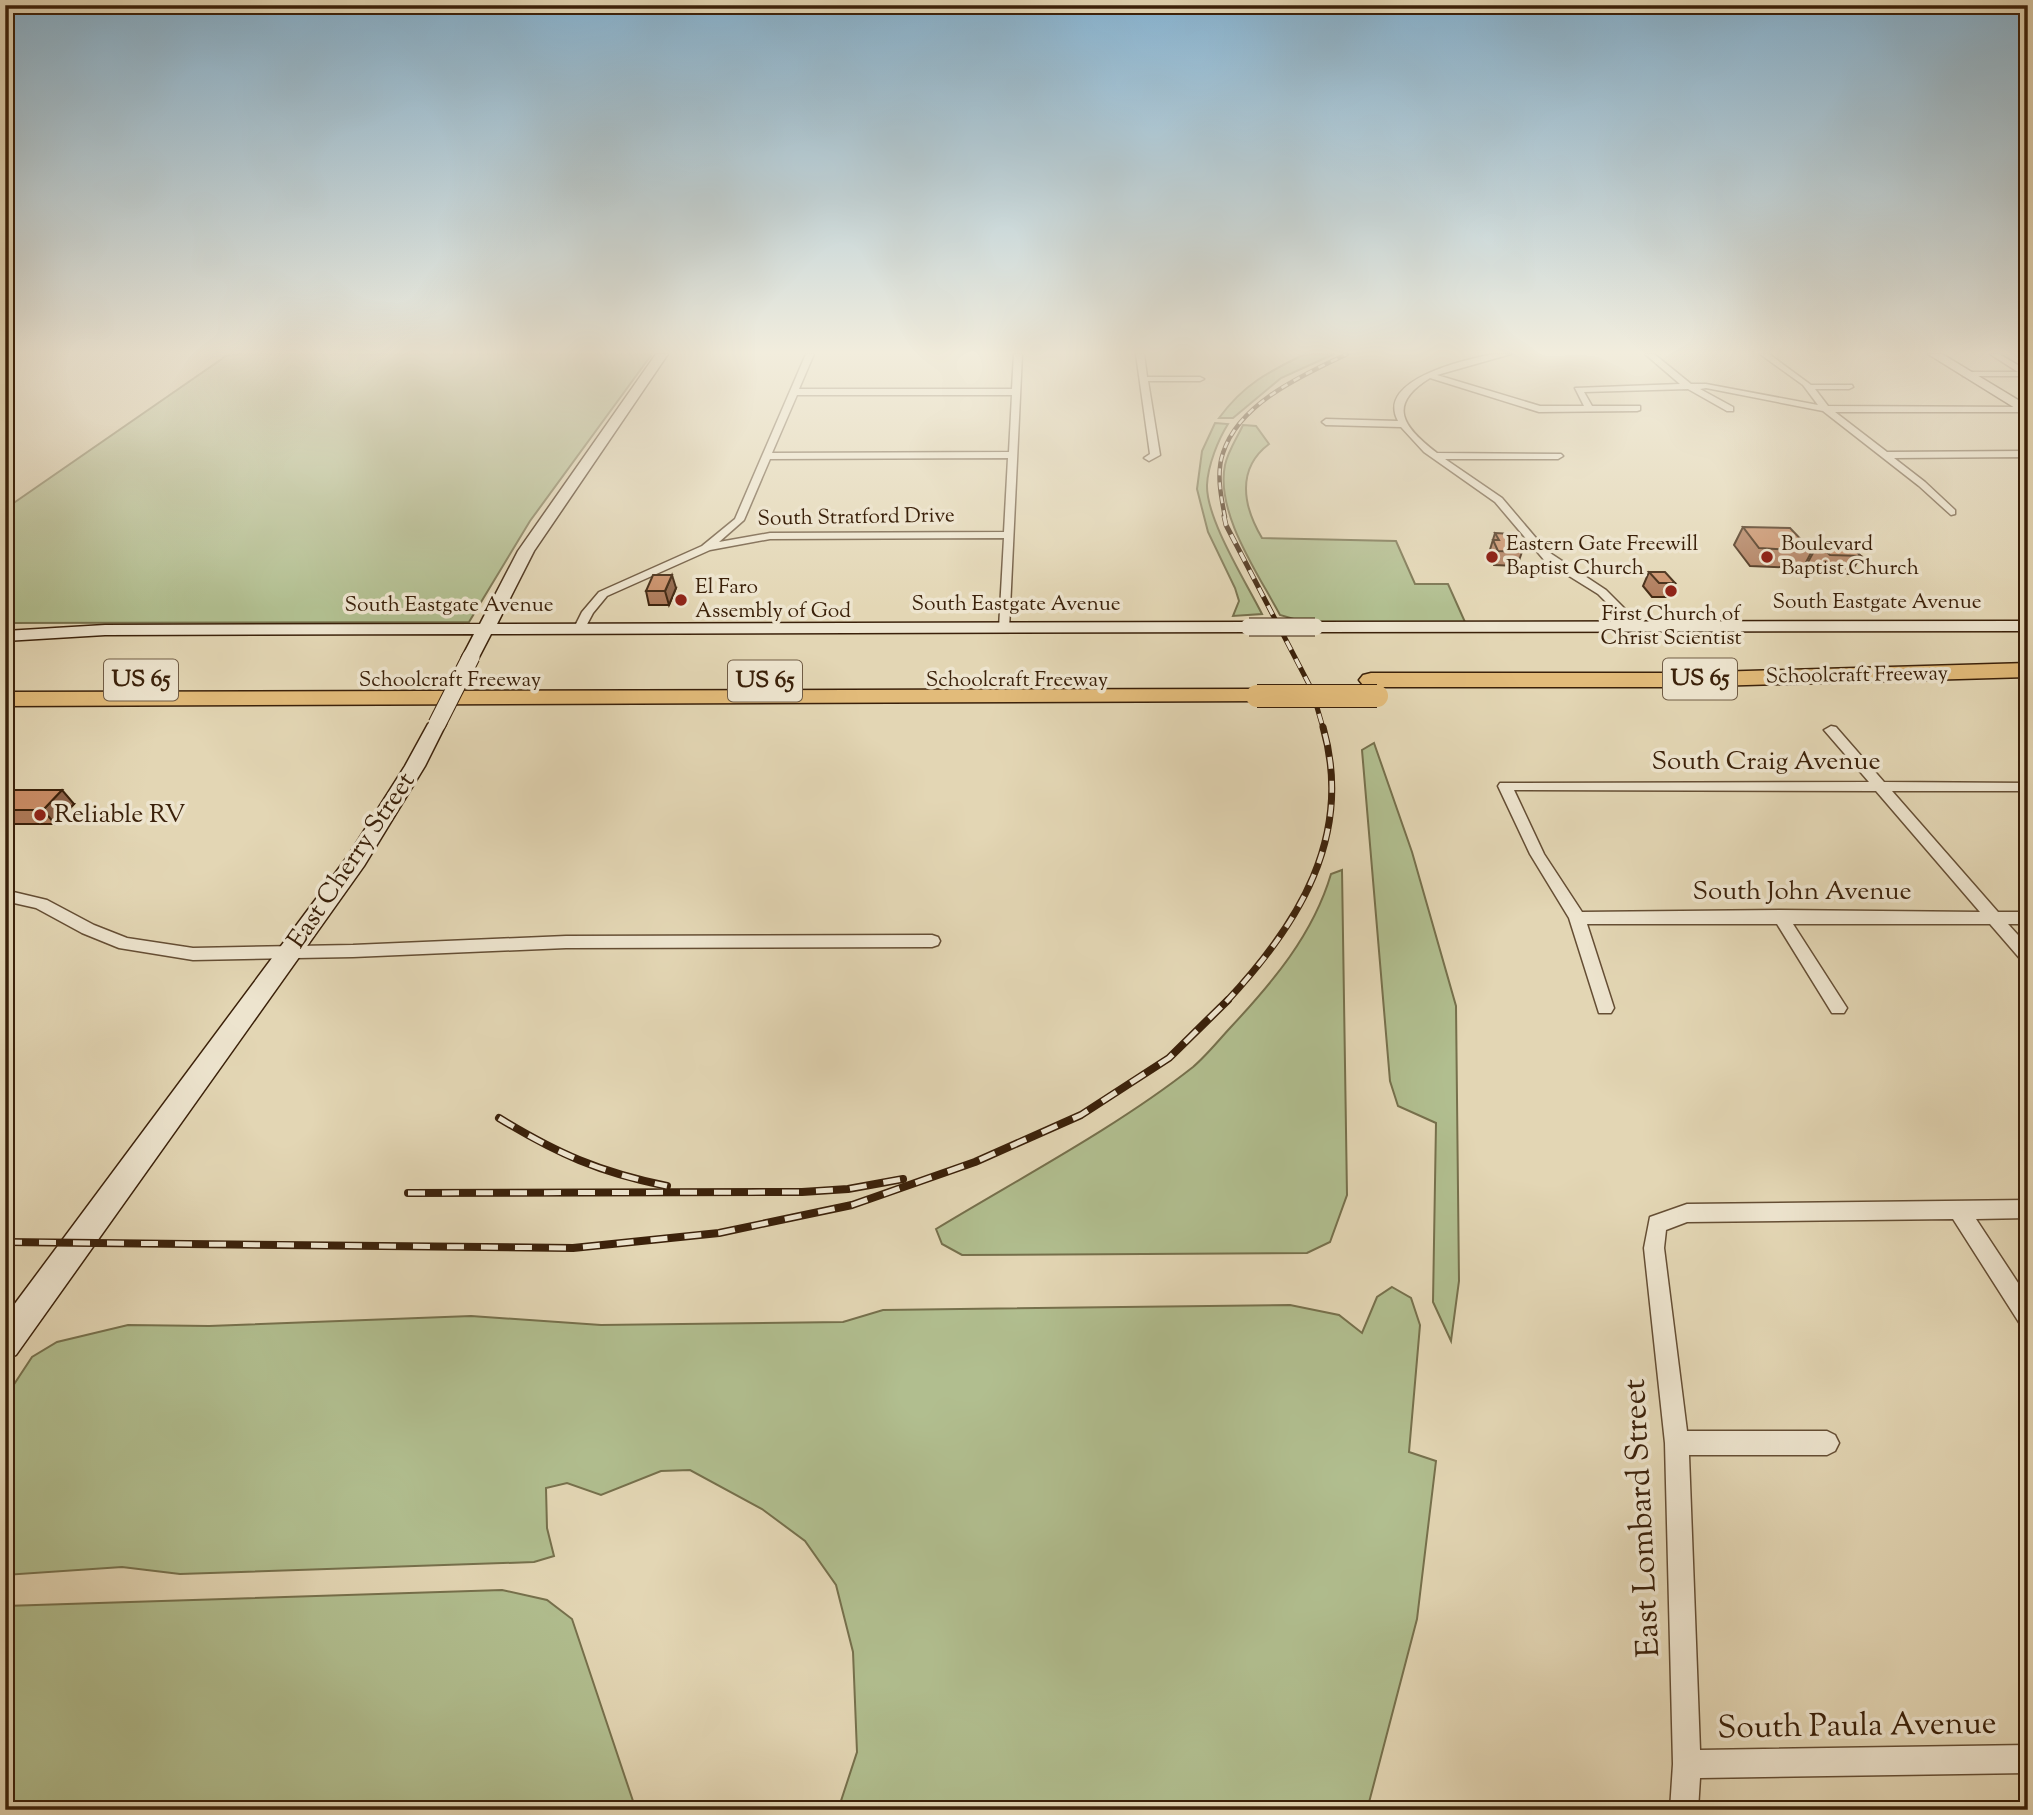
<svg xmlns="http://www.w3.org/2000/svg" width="2033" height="1815" font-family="'Sorts Mill Goudy',serif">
  <rect width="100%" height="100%" fill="#e3d6b4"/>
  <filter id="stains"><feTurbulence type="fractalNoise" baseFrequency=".00286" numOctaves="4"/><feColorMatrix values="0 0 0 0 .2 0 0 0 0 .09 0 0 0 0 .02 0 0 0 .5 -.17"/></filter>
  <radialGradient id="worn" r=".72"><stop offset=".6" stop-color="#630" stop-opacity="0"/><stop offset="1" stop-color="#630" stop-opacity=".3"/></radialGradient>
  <!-- green -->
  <g fill="#b1be8f" stroke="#76704c" stroke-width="2">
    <polygon points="229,354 652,354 530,521 469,622 5,623 5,509"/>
    <path d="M1305 354H1334L1281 378 1233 418H1219C1244 384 1268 372 1305 354Z"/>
    <path d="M1215 423 1228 424C1218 440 1208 465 1207 485 1206 519 1246 582 1262 614L1233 616 1239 601 1235 588 1208 532 1197 489 1202 451Z"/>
    <path d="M1243 425 1256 426 1269 444C1236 469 1243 506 1262 538L1396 541 1415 584H1448L1465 622H1304L1280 615C1259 575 1215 513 1225 465 1228 451 1237 438 1243 425Z"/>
    <polygon points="1374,743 1412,852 1456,1006 1459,1281 1451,1341 1433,1302 1436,1123 1398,1106 1390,1081 1362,750"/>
    <path d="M1342 870 1347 1195 1330 1242 1307 1253 962 1255 942 1244 936 1229C1020 1178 1117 1127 1193 1067 1206 1056 1218 1041 1230 1028 1272 983 1313 935 1331 874Z"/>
    <polygon points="1392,1287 1411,1298 1420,1325 1409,1452 1436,1461 1417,1619 1367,1810 838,1810 857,1752 853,1652 836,1585 805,1541 762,1509 690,1470 661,1471 601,1495 567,1483 546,1488 547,1528 554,1556 534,1562 180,1574 122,1567 5,1575 5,1398 32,1357 57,1342 128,1325 209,1326 471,1316 601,1325 843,1322 883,1310 1290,1305 1339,1315 1362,1333 1377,1297"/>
    <polygon points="502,1590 547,1600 572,1619 636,1810 5,1810 5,1606"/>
  </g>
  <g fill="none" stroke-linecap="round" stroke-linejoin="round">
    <!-- street casing -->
    <g stroke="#654e34" stroke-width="3">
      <g id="street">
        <path d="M806 354H814L799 389H1012L1014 354H1022L1009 630 1005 632 999 628 1004 538 770 539 710 550 607 596 593 613 584 630H576L574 628 582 612 599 592 702 546 735 519ZM797 395H1012L1009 452 772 453ZM1008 458 1004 532 770 533 719 542 744 520 770 459Z"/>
        <polygon points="1136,354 1144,354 1147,377 1200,377 1204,379 1200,381 1148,381 1160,455 1149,461 1144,458 1150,454"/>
        <path d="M1494 354H1511L1437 375 1540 406H1584L1575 388 1680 384 1645 354H1654L1691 384H1706L1818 405 1803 385 1760 354H1769L1811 385H1852L1853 387 1849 389H1815L1828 406 2026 407 2027 409 2023 412H1835L1887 452 2023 451 2028 453V461L2021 457 1894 458 1925 482 1955 510V514L1951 515 1919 486 1823 411 1706 388 1700 389 1733 407V411H1727L1688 389 1584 392 1592 406H1640V410L1637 411 1539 412 1430 378C1386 405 1403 427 1437 453L1561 454 1563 456 1558 459H1445L1502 498 1547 551 1606 590 1641 625 1635 629 1631 627 1598 594 1545 561 1495 502 1424 452 1401 427 1326 425 1322 422 1326 419 1398 421C1375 379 1468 359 1494 354Z"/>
        <polygon points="1990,354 1999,354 2028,371 2028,376 1963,376 1966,372 2018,372"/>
        <path d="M1831 726 1836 727 1884 782 2028 783V791H1892L1998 912H2028V924H2008L2028 946V963L2022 961 1990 924H1793L1847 1008 1844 1013H1832L1777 924H1587L1614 1008 1611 1013H1599L1569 918 1530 854 1498 786 1500 783 1869 782 1824 730ZM1514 790 1876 791 1980 912 1780 910 1582 912 1544 854Z"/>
        <polygon points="5,890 47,900 94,925 127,938 193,948 353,945 566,936 932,935 938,937 940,941 938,945 932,947 566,948 353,957 193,960 119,948 82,933 36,908 5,901"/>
        <polygon points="2028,1200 2028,1218 1976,1219 2028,1298 2028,1327 2020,1324 1953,1219 1687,1222 1666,1230 1664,1248 1687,1431 1827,1431 1835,1435 1839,1443 1835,1451 1827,1455 1689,1455 1700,1750 2028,1745 2028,1773 1700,1778 1698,1810 1670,1810 1673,1764 1665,1443 1644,1248 1650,1217 1687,1204"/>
      </g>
    </g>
    <!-- secondary casing -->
    <g stroke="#3b210a" stroke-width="3">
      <g id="secondary">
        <polygon points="656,354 668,354 534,551 497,624 1249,622 1257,627 1249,632 491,634 477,661 471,662 462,657 474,634 105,635 5,641 5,631 105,625 480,624 518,551"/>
        <polygon points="1928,354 1942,354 2028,406 2028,416"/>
        <polygon points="2028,621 2028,631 1315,632 1307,627 1315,622"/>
        <polygon points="437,718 446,724 425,766 364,866 16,1355 5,1360 5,1317 348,856 405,766 428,724"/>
      </g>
    </g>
    <!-- highway casing -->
    <g stroke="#3b210a" stroke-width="3">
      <g id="highway">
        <polygon points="2028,663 2028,677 1679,687 1371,687 1363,685 1359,680 1363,675 1371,673 1679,673"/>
        <polygon points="1257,689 1265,691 1269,696 1265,701 5,706 5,692"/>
      </g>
    </g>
    <!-- street -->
    <use href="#street" fill="#ede4ce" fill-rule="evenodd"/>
    <!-- secondary -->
    <use href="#secondary" fill="#ede4ce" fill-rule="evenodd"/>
    <!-- highway -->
    <use href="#highway" fill="#e2bb7a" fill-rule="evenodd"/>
    <!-- rail-far3 casing -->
    <g stroke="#3b210a" stroke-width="4.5">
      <path id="rail-far3" d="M1225 517C1221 497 1216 473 1223 453 1239 403 1303 375 1347 354"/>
    </g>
    <!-- rail-far2 casing -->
    <g stroke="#3b210a" stroke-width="5">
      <polyline id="rail-far2" points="1224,516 1226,525 1312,690 1323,728"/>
    </g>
    <!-- rail-far1 casing -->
    <g stroke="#3b210a" stroke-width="7">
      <path id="rail-far1" d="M1226 1002C1299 924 1354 836 1323 727"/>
    </g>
    <!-- rail casing -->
    <g stroke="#3b210a" stroke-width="8">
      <g id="rail">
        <path d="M499 1118C558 1154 599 1172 667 1186"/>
        <polyline points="408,1193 802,1192 848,1189 903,1179"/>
        <polyline points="5,1242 573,1248 719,1233 852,1205 975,1162 1081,1115 1169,1058 1228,1000"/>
      </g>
    </g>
    <!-- rail-far3 -->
    <use href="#rail-far3" stroke="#ede4ce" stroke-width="2.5" stroke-dasharray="7" stroke-linecap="butt"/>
    <!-- rail-far2 -->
    <use href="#rail-far2" stroke="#ede4ce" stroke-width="3.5" stroke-dasharray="10" stroke-linecap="butt"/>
    <!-- rail-far1 -->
    <use href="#rail-far1" stroke="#ede4ce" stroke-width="4.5" stroke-dasharray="12" stroke-linecap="butt"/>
    <!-- rail -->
    <use href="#rail" stroke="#ede4ce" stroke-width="5" stroke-dasharray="17" stroke-linecap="butt"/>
    <!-- secondary-bridge casing -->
    <g stroke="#3b210a" stroke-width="19" stroke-linecap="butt">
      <g id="secondary-bridge">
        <polyline points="1249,627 1315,627"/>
        <polyline points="437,724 471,657"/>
      </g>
    </g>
    <!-- highway-bridge casing -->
    <g stroke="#3b210a" stroke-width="24" stroke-linecap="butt">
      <polyline id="highway-bridge" points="1257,696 1377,696"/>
    </g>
    <!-- secondary-bridge -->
    <use href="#secondary-bridge" stroke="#ede4ce" stroke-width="17"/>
    <!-- highway-bridge -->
    <use href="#highway-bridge" stroke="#e2bb7a" stroke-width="22"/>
  </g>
  <!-- wall -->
  <g fill="#ad7857" stroke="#3b210a" stroke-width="2">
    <polygon points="1743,527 1812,551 1803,568 1750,566 1734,545"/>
    <polygon points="1495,533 1522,552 1517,566 1494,565 1489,553"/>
    <polygon points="1818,544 1861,556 1850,574 1820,573 1808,562"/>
    <polygon points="1649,572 1675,583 1669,597 1652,597 1643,586"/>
    <polygon points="676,588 669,605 649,605 646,591"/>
    <polygon points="5,798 74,804 55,824 6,824"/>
  </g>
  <!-- shaded-wall -->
  <g fill="#8d6247" stroke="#3b210a" stroke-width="2">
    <polygon points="672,575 676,588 669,605 665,591"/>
    <polygon points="62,790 74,804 55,824 43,810"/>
  </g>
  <!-- building -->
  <g fill="#c98c65" stroke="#3b210a" stroke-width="2">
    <polygon points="1743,527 1790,528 1812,551 1759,548"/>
    <polygon points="1495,533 1512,534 1522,552 1498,551 1493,540 1499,540"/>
    <polygon points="1818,544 1849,545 1861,556 1830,555"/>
    <polygon points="1649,572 1665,572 1675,583 1659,583"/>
    <polygon points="653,575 672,575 665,591 646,591"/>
    <polygon points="14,790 62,790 43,810 5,810 5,798"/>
  </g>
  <!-- sky -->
  <linearGradient id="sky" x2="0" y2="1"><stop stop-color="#87b5d4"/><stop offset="0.58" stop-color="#f2eddd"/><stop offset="1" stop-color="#f2eddd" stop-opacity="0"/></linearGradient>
  <rect width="2033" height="608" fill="url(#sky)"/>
  <!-- markers -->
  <g fill="#8f2418" stroke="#ede4ce" stroke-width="2.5">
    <circle cx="1492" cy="557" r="7"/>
    <circle cx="1767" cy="557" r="7"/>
    <circle cx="1671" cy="591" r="7"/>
    <circle cx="681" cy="600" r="7"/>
    <circle cx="40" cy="815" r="7"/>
  </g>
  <g text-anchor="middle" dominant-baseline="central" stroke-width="7" stroke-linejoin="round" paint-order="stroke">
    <!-- far-street labels -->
    <g font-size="21" fill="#3b210a" stroke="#ede4ce">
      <text transform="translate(856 518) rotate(-1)">South Stratford Drive</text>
      <text x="1877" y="603">South Eastgate Avenue</text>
      <text x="1016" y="605">South Eastgate Avenue</text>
      <text x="449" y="606">South Eastgate Avenue</text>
      <text transform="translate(1857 676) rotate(-1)">Schoolcraft Freeway</text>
      <text x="450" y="681">Schoolcraft Freeway</text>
      <text x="1017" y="681">Schoolcraft Freeway</text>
    </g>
    <!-- far-poi labels -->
    <g font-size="21" fill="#3b210a" stroke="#ede4ce" text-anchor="start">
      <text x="1506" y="545">Eastern Gate Freewill<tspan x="1506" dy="24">Baptist Church</tspan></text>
      <text x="1781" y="545">Boulevard<tspan x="1781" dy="24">Baptist Church</tspan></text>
      <text x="695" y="588">El Faro<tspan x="695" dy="24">Assembly of God</tspan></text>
      <text x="1671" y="615" text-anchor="middle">First Church of<tspan x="1671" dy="24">Christ Scientist</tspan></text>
    </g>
    <!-- shield labels -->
    <g fill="#ede4ce" stroke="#705c45" stroke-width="2">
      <rect x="1663" y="658.5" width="74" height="41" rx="5"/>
      <rect x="104" y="659.5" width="74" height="41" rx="5"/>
      <rect x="728" y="660.5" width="74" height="41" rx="5"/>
    </g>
    <g font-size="24" font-weight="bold" fill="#3b210a">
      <text x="1700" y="679">US 65</text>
      <text x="141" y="680">US 65</text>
      <text x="765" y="681">US 65</text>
    </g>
    <!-- street labels -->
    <g font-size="26" fill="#3b210a" stroke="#ede4ce">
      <text x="1766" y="762">South Craig Avenue</text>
      <text transform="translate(352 861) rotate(-56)">East Cherry Street</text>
      <text x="1802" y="892">South John Avenue</text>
    </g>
    <!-- poi labels -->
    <g font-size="26" fill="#3b210a" stroke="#ede4ce" text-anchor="start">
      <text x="54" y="815">Reliable RV</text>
    </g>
    <!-- near-street labels -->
    <g font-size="32" fill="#3b210a" stroke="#ede4ce">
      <text transform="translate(1643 1518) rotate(-93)">East Lombard Street</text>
      <text transform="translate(1857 1727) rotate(-1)">South Paula Avenue</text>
    </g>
  </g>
  <!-- margin -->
  <rect width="2033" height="1815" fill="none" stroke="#e3d6b4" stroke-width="28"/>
  <rect x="7" y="7" width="2019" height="1801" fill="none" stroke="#3b210a" stroke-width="3.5"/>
  <rect x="14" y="14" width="2005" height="1787" fill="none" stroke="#3b210a" stroke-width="2"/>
  <rect width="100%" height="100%" filter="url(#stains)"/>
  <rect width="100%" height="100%" fill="url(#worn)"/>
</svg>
